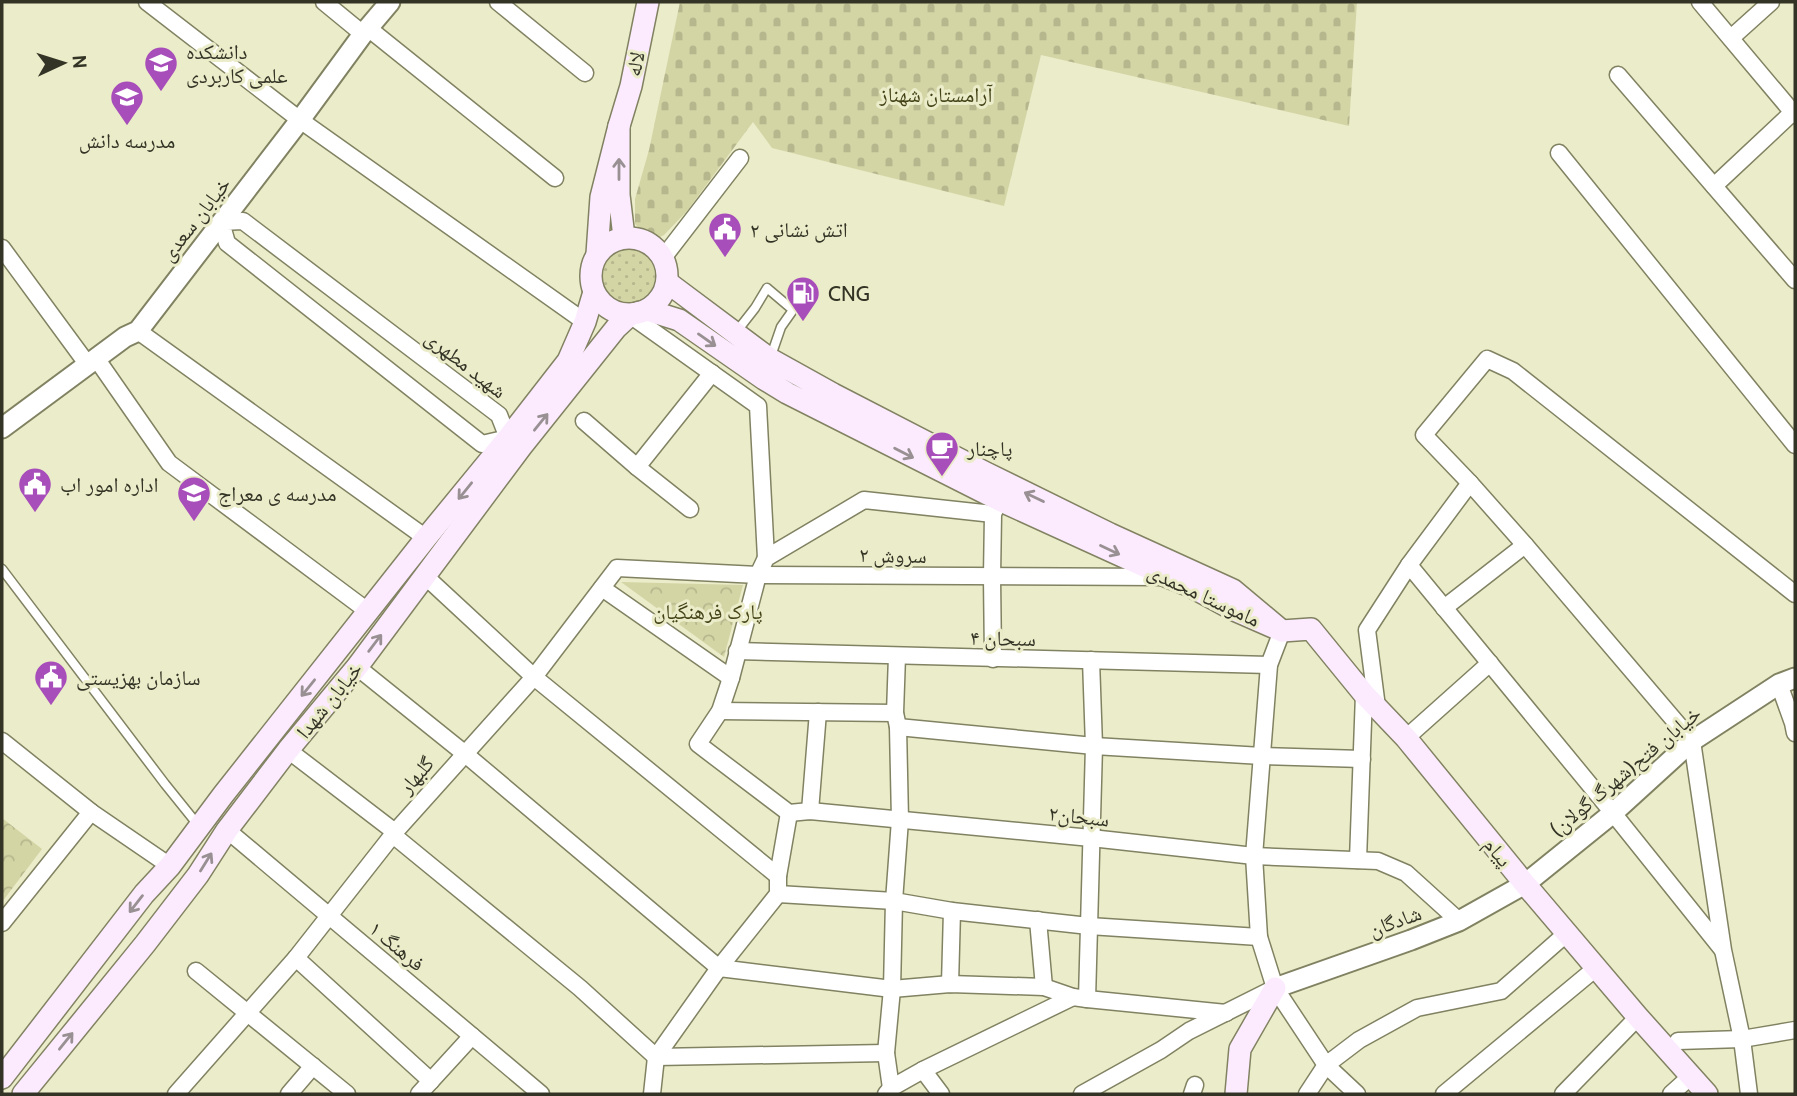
<svg xmlns="http://www.w3.org/2000/svg" width="1797" height="1096" font-family="Cabin,'Noto Naskh Arabic',sans-serif">
  <defs>
    <pattern id="grass-dots" width="8" height="8" patternUnits="userSpaceOnUse" patternTransform="scale(1.75)"><rect width="8" height="8" fill="#d4d5a5"/><path d="M2 2h.1M6 6h.1" fill="none" stroke="#b7b78e" stroke-width="1.8" stroke-linecap="round"/></pattern>
    <pattern id="cemetery-stones" width="16" height="16" patternUnits="userSpaceOnUse" patternTransform="scale(1.75)"><rect width="16" height="16" fill="#d4d5a5"/><path d="M2 7V4a2 2 0 0 1 4 0v3zM10 15v-3a2 2 0 0 1 4 0v3z" fill="#b7b78e"/></pattern>
    <pattern id="park-crowns" width="20" height="18" patternUnits="userSpaceOnUse" patternTransform="scale(1.75)"><rect width="20" height="18" fill="#d4d5a5"/><path d="M2 6a3 3 0 1 1 6 0M12 15a3 3 0 1 1 6 0" fill="none" stroke="#b7b78e"/></pattern>
  </defs>
  <rect width="100%" height="100%" fill="#ebecc9"/>
  <!-- grass -->
  <circle fill="url(#grass-dots)" cx="628" cy="276" r="27"/>
  <!-- cemetery -->
  <polygon fill="url(#cemetery-stones)" points="680,2 1357,2 1349,126 1041,55 1004,206 772,148 753,122 687,211 664,235 656,239 648,236 635,224 635,199 649,150"/>
  <!-- park -->
  <g fill="url(#park-crowns)">
    <polygon points="621,582 743,585 724,657"/>
    <polygon points="2,818 42,849 2,902"/>
  </g>
  <g fill="none" stroke-linecap="round" stroke-linejoin="round">
    <!-- service casing -->
    <g stroke="#818262" stroke-width="11">
      <g id="service">
        <polyline points="737,331 755,308 767,288 793,310 781,327 771,356"/>
        <polyline points="2,569 165,784 198,825"/>
      </g>
    </g>
    <!-- minor casing -->
    <g stroke="#818262" stroke-width="19">
      <g id="minor">
        <polyline points="147,2 300,120 585,322"/>
        <polyline points="324,2 363,34"/>
        <polyline points="498,2 585,73"/>
        <polyline points="1700,2 1795,115"/>
        <polyline points="368,28 555,178"/>
        <polyline points="1731,38 1771,2"/>
        <polyline points="1618,75 1795,280"/>
        <polyline points="1559,153 1795,445"/>
        <polyline points="1714,186 1793,112"/>
        <polygon points="243,221 499,415 508,438 482,444 227,243 221,222"/>
        <polyline points="2,248 88,365"/>
        <polyline points="663,258 740,158"/>
        <polyline points="630,315 758,406 766,558"/>
        <polyline points="138,331 426,538"/>
        <polyline points="96,358 169,463 369,612"/>
        <polyline points="584,421 637,467 690,509"/>
        <polyline points="637,467 712,373"/>
        <polyline points="993,514 864,500 766,558 758,575 731,678 720,711 698,744 789,813 810,811 1091,838 1254,856 1378,861 1406,873 1459,921"/>
        <polyline points="1409,565 1613,813 1722,949"/>
        <polyline points="425,576 534,677 778,876"/>
        <polyline points="602,588 731,678"/>
        <polyline points="1444,608 1525,545"/>
        <polyline points="1282,631 1269,665 1254,856 1259,937 1275,988 1326,1065 1357,1094"/>
        <polyline points="737,651 1269,665"/>
        <polyline points="993,659 992,577 993,514 997,505"/>
        <polyline points="357,667 464,753 719,968 892,989 950,984 1044,987 1073,997 1087,999 1226,1013"/>
        <polyline points="1779,684 1793,723 1795,733"/>
        <polyline points="1377,707 1367,630 1409,565 1470,483"/>
        <polyline points="720,711 895,713"/>
        <polyline points="898,727 1094,746 1262,756 1362,759"/>
        <polyline points="1406,738 1490,663"/>
        <polyline points="2,741 91,812 170,866"/>
        <polyline points="288,750 395,832"/>
        <polyline points="810,811 818,712"/>
        <polyline points="227,830 541,1094"/>
        <polyline points="393,835 580,988 656,1057 886,1053"/>
        <polyline points="1358,860 1364,694"/>
        <polyline points="778,894 894,901 952,911 1089,926 1259,937"/>
        <polyline points="1038,920 1044,987"/>
        <polyline points="2,923 91,812"/>
        <polyline points="296,958 431,1081"/>
        <polyline points="196,971 347,1094"/>
        <polyline points="950,984 952,911"/>
        <polyline points="1087,999 1094,746 1091,660"/>
        <polyline points="1678,1041 1742,1039 1795,1030"/>
        <polyline points="923,1070 941,1094"/>
        <polyline points="891,1088 886,1053 892,989 894,901 900,820 898,727 895,713 897,656"/>
        <polyline points="176,1094 296,958 395,832 534,677 617,568 758,575 1162,577"/>
        <polyline points="289,1094 313,1066"/>
        <polyline points="419,1094 472,1036"/>
        <polyline points="652,1094 656,1057 719,968 778,894 778,876 789,813"/>
        <polyline points="886,1094 891,1088 923,1070 1073,997"/>
        <polyline points="1082,1094 1161,1050 1189,1031 1275,988"/>
        <polyline points="1192,1094 1195,1085"/>
        <polyline points="1307,1094 1326,1065 1359,1040 1417,1008 1501,991 1567,933"/>
        <polyline points="1444,1094 1596,968"/>
        <polyline points="1563,1094 1638,1017"/>
        <polyline points="1671,1094 1691,1076"/>
        <polyline points="1749,1094 1742,1039 1723,950 1692,741 1525,545 1470,483 1424,435 1487,359 1513,371 1795,594"/>
      </g>
    </g>
    <!-- tertiary casing -->
    <g stroke="#818262" stroke-width="23">
      <g id="tertiary">
        <polyline points="2,428 125,337 138,331 300,120 363,34 390,2"/>
        <polyline points="1275,988 1411,940 1459,921 1525,884 1613,813 1692,741 1779,684 1795,678"/>
      </g>
    </g>
    <!-- secondary casing -->
    <g stroke="#818262" stroke-width="24">
      <g id="secondary">
        <polyline points="619,126 631,86 648,2"/>
        <circle cx="629" cy="276" r="38"/>
        <polyline points="597,254 601,197 619,126 619,195 624,237"/>
        <polyline points="647,310 679,320 764,379 787,393 999,500 1168,577 1188,585 1234,610 1282,631 1233,590 1110,534 984,472 833,394 770,359 667,282"/>
        <polyline points="1282,631 1311,629 1364,694 1406,738 1525,884 1638,1017 1707,1094"/>
        <polyline points="2,1078 144,894 170,866 223,795 426,538 508,438 568,361 585,322 594,292"/>
        <polyline points="23,1094 145,944 198,875 227,830 288,750 357,667 521,447 616,328 630,315 640,312"/>
        <polyline points="1236,1094 1240,1049 1275,988"/>
      </g>
    </g>
    <!-- service -->
    <use href="#service" stroke="#fff" stroke-width="8"/>
    <!-- minor -->
    <use href="#minor" stroke="#fff" stroke-width="16"/>
    <!-- tertiary -->
    <use href="#tertiary" stroke="#fff" stroke-width="19"/>
    <!-- secondary -->
    <use href="#secondary" stroke="#fcebff" stroke-width="21"/>
  </g>
  <!-- one-way arrows -->
  <defs><path id="oneway-shaft" d="M-6 0H5M1.5-3L5.5 0L1.5 3" fill="none" stroke-width="1.6" stroke-linecap="round" stroke-linejoin="round" transform="scale(1.75)"/></defs>
  <g stroke="#989092">
    <use href="#oneway-shaft" transform="translate(619 169) rotate(-90)"/>
    <use href="#oneway-shaft" transform="translate(707 340) rotate(35)"/>
    <use href="#oneway-shaft" transform="translate(541 422) rotate(-51)"/>
    <use href="#oneway-shaft" transform="translate(904 453) rotate(27)"/>
    <use href="#oneway-shaft" transform="translate(465 491) rotate(129)"/>
    <use href="#oneway-shaft" transform="translate(1034 497) rotate(-154)"/>
    <use href="#oneway-shaft" transform="translate(1110 550) rotate(25)"/>
    <use href="#oneway-shaft" transform="translate(375 643) rotate(-53)"/>
    <use href="#oneway-shaft" transform="translate(308 688) rotate(129)"/>
    <use href="#oneway-shaft" transform="translate(206 862) rotate(-58)"/>
    <use href="#oneway-shaft" transform="translate(136 904) rotate(128)"/>
    <use href="#oneway-shaft" transform="translate(66 1041) rotate(-51)"/>
  </g>
  <!-- icons -->
  <defs>
    <g id="university-pin" transform="scale(1.75)"><path d="M0 17L-7.5 6A9.5 9.5 0 1 1 7.5 6Z" fill="#a84eba" stroke="#ebecc9"/><path d="M0-5L7-2L0 1L-7-2ZM-4 1L0 2.5L4 1V4Q0 6-4 4Z" fill="#fff"/></g>
    <g id="school-pin" transform="scale(1.75)"><path d="M0 17L-7.5 6A9.5 9.5 0 1 1 7.5 6Z" fill="#a84eba" stroke="#ebecc9"/><path d="M0-5L7-2L0 1L-7-2ZM-4 1L0 2.5L4 1V4Q0 6-4 4Z" fill="#fff"/></g>
    <g id="civic-pin" transform="scale(1.75)"><path d="M0 17L-7.5 6A9.5 9.5 0 1 1 7.5 6Z" fill="#a84eba" stroke="#ebecc9"/><path d="M-.6-6.5H3V-4.5H.6V-3L4-1V1h2V6H-6V1h2V-1L-.6-3ZM-1.2 2.5V6h2.4V2.5Z" fill="#fff"/></g>
    <g id="fuel-pin" transform="scale(1.75)"><path d="M0 17L-7.5 6A9.5 9.5 0 1 1 7.5 6Z" fill="#a84eba" stroke="#ebecc9"/><path d="M-5.5-6h7V0h2V4h1.3V-2.5L3-4.5l.8-.8L6-3V5H2.5V1h-1V6h-7ZM-4.2-4.7v3.2H.2V-4.7Z" fill="#fff"/></g>
    <g id="cafe-pin" transform="scale(1.75)"><path d="M0 17L-7.5 6A9.5 9.5 0 1 1 7.5 6Z" fill="#a84eba" stroke="#ebecc9"/><path d="M-5.5-4.5H6V0H3Q3 3.5 0 3.5H-2.5Q-5.5 3.5-5.5 0ZM3-3.2v2h1.7v-2ZM-6 4.5H4V6H-6Z" fill="#fff"/></g>
  </defs>
  <g fill-rule="evenodd">
    <use href="#university-pin" x="161" y="63"/>
    <use href="#school-pin" x="127" y="97"/>
    <use href="#civic-pin" x="725" y="229"/>
    <use href="#fuel-pin" x="803" y="293"/>
    <use href="#cafe-pin" x="942" y="448"/>
    <use href="#civic-pin" x="35" y="484"/>
    <use href="#school-pin" x="194" y="493"/>
    <use href="#civic-pin" x="51" y="677"/>
  </g>
  <g text-anchor="middle" dominant-baseline="central" stroke-width="6" stroke-linejoin="round" paint-order="stroke">
    <!-- poi labels -->
    <g font-size="21" fill="#343426" stroke="#ebecc9" text-anchor="start">
      <text x="186" y="51">دانشکده<tspan x="186" dy="24">علمی کاربردی</tspan></text>
      <text x="127" y="140" text-anchor="middle">مدرسه دانش</text>
      <text x="750" y="229">اتش نشانی ۲</text>
      <text x="828" y="293">CNG</text>
      <text x="967" y="448">پاچنار</text>
      <text x="60" y="484">اداره امور اب</text>
      <text x="218" y="493">مدرسه ی معراج</text>
      <text x="76" y="677">سازمان بهزیستی</text>
    </g>
    <!-- street labels -->
    <g font-size="21" fill="#343426" stroke="#ebecc9">
      <text transform="translate(635 64) rotate(-79)">لاله</text>
      <text transform="translate(195 219) rotate(-52)">خیابان سعدی</text>
      <text transform="translate(466 364) rotate(38)">شهید مطهری</text>
      <text transform="translate(893 555) rotate(1)">سروش ۲</text>
      <text transform="translate(1204 595) rotate(25)">ماموستا محمدی</text>
      <text transform="translate(1003 638) rotate(1)">سبحان ۴</text>
      <text transform="translate(329 700) rotate(-51)">خیابان شهدا</text>
      <text transform="translate(1625 771) rotate(-40)">خیابان فتح(شهرگ گولان)</text>
      <text transform="translate(416 775) rotate(-49)">گلبهار</text>
      <text transform="translate(1079 816) rotate(6)">سبحان۲</text>
      <text transform="translate(1498 852) rotate(51)">پیام</text>
      <text transform="translate(1395 921) rotate(-20)">شادگان</text>
      <text transform="translate(397 946) rotate(40)">فرهنگ ۱</text>
    </g>
    <!-- park labels -->
    <g font-size="21" fill="#444317" stroke="#ebecc9">
      <text x="936" y="94">آرامستان شهناز</text>
      <text x="708" y="611">پارک فرهنگیان</text>
    </g>
  </g>
  <!-- border -->
  <rect width="1797" height="1096" fill="none" stroke="#343426" stroke-width="7"/>
  <!-- north arrow -->
  <g transform="translate(63 63) rotate(86)" stroke="#ebecc9" stroke-width="5" paint-order="stroke">
  <path d="M0-5L12 26L0 18L-12 26Z" fill="#343426"/>
  <text y="-10" font-size="19" font-weight="bold" text-anchor="middle" fill="#343426">N</text>
  </g>
</svg>
